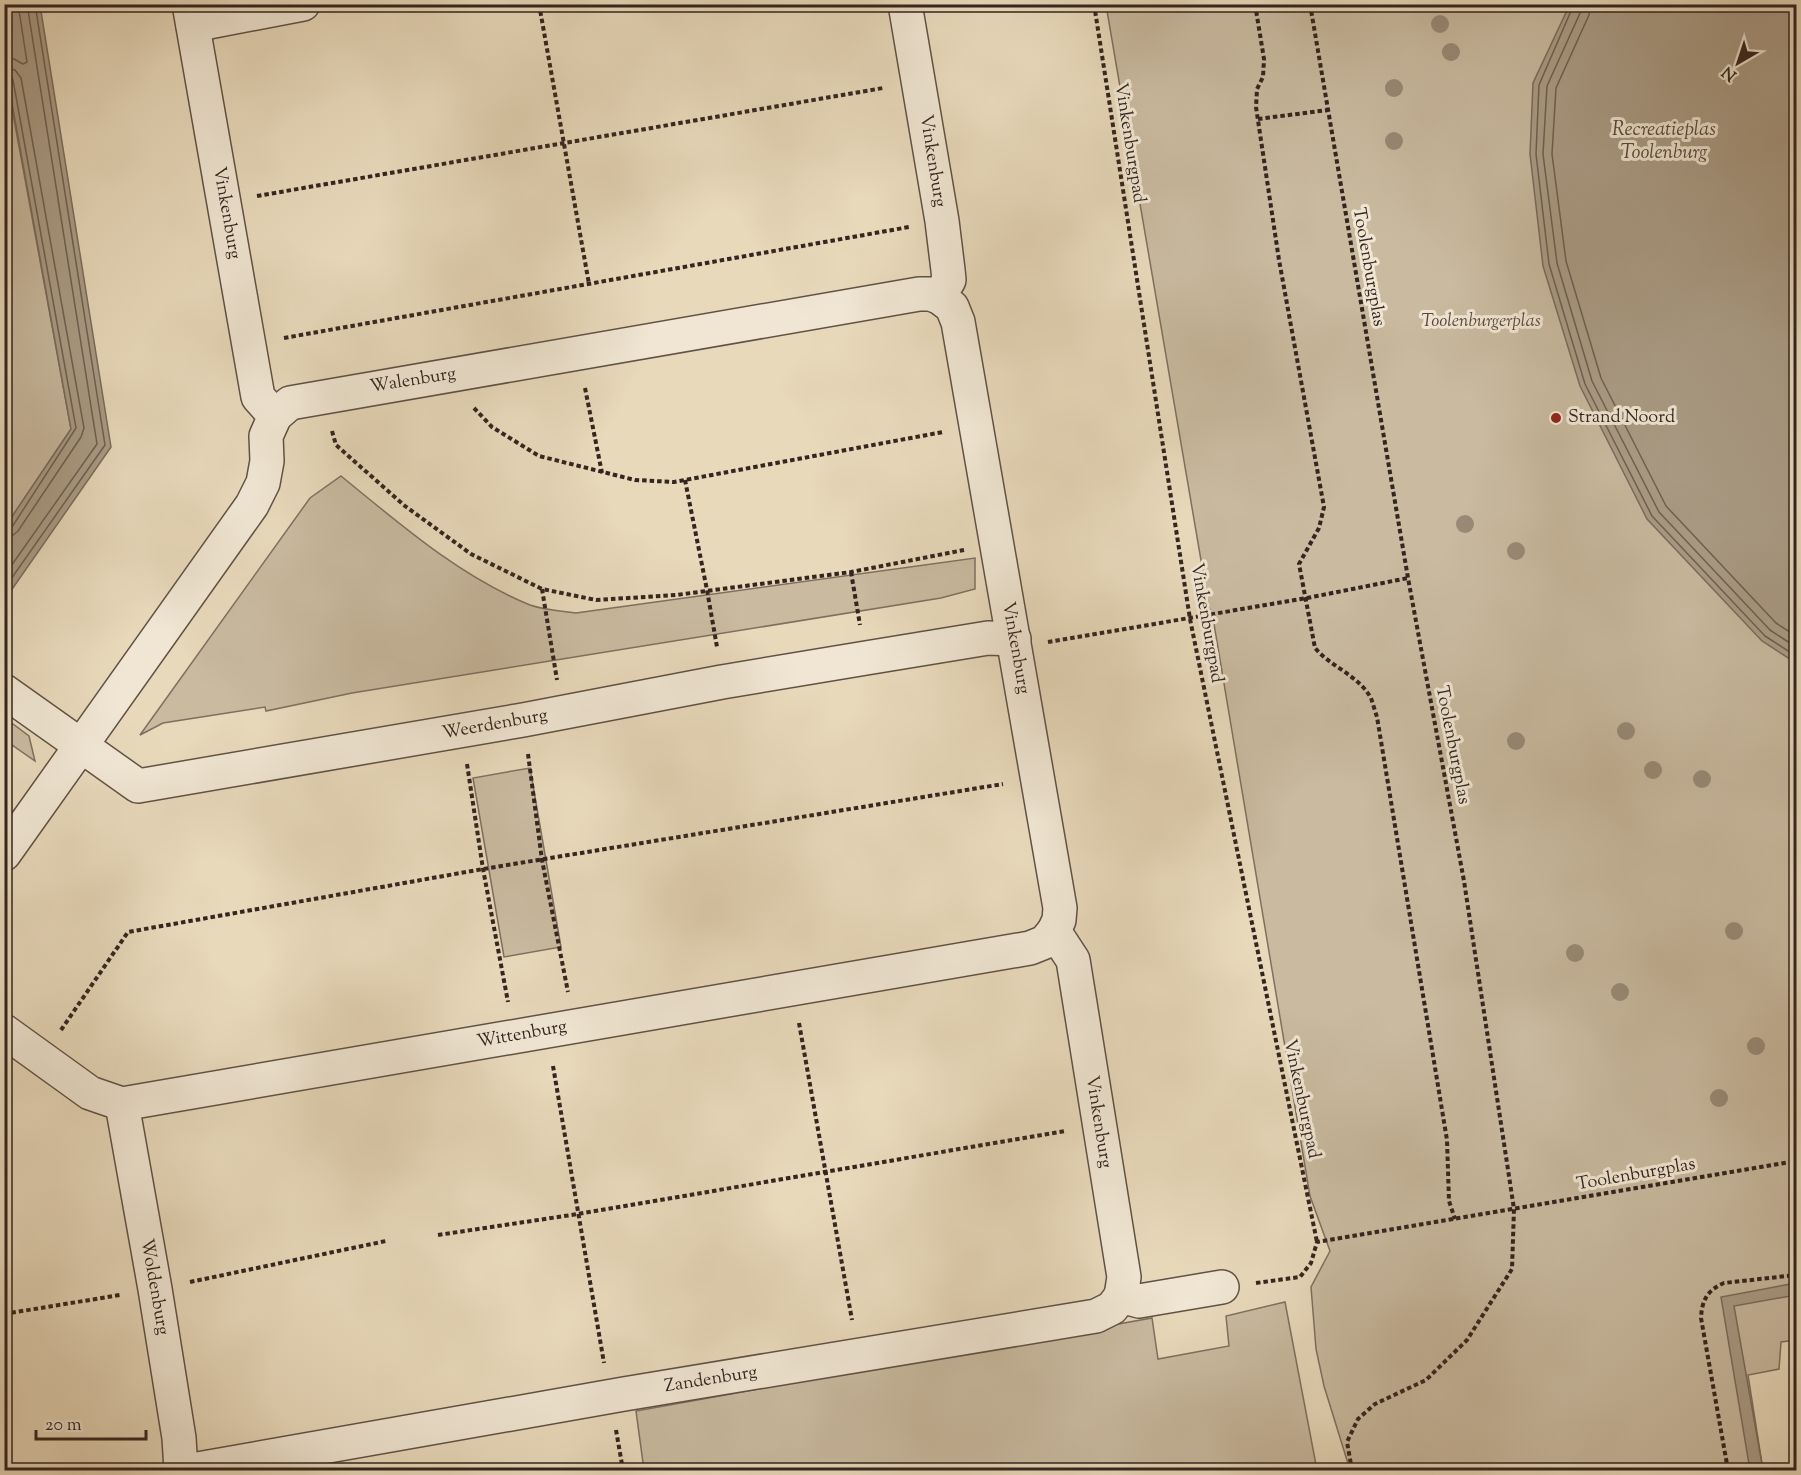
<svg xmlns="http://www.w3.org/2000/svg" width="1801" height="1475" font-family="'Sorts Mill Goudy',serif">
  <rect width="100%" height="100%" fill="#e8d9bb"/>
  <filter id="stains"><feTurbulence type="fractalNoise" baseFrequency=".00333" numOctaves="4"/><feColorMatrix values="0 0 0 0 .2 0 0 0 0 .09 0 0 0 0 .02 0 0 0 .5 -.17"/></filter>
  <radialGradient id="worn" r=".72"><stop offset=".6" stop-color="#630" stop-opacity="0"/><stop offset="1" stop-color="#630" stop-opacity=".3"/></radialGradient>
  <!-- green -->
  <g fill="#c9baa0" stroke="#7e7060" stroke-width="1.5">
    <polygon points="1106,5 1796,5 1796,1340 1781,1342 1779,1369 1748,1375 1763,1470 1350,1470 1324,1386 1316,1349 1311,1287 1330,1251 1310,1196 1214,624 1209,607"/>
    <polygon points="4,65 71,429 5,527 4,422 7,419 4,406"/>
    <path d="M341 476C400 524 459 576 530 605 544 610 561 611 576 613L975 558V589L941 598 352 693 266 711 265 707 163 723 140 735 310 498Z"/>
    <polygon points="5,718 29,736 35,761 5,740"/>
    <polygon points="530,768 561,947 504,957 473,778"/>
    <polygon points="1285,1302 1317,1470 644,1470 636,1411 1152,1318 1158,1359 1229,1346 1226,1316"/>
  </g>
  <!-- water -->
  <g fill="#aa9c86" stroke="#7a6c5d" stroke-width="1.5">
    <polygon points="5,4 40,5 111,447 6,598 5,527 71,429 5,65"/>
    <polygon points="1570,4 1796,5 1796,663 1762,641 1647,519 1580,386 1543,266 1530,154 1533,83"/>
    <polygon points="1796,1283 1796,1295 1734,1306 1763,1470 1750,1470 1721,1297"/>
  </g>
  <g fill="none" stroke-linecap="round" stroke-linejoin="round">
    <!-- shore -->
    <g stroke="#6e6052" stroke-width="1.5">
      <polyline points="1574,4 1539,85 1536,154 1549,264 1585,384 1652,516 1765,636 1796,656"/>
      <polyline points="1582,4 1581,11 1547,86 1543,154 1557,263 1592,381 1659,512 1770,630 1796,647"/>
      <polyline points="1591,4 1589,15 1556,88 1552,154 1566,261 1601,378 1666,506 1776,623 1796,636"/>
      <polyline points="4,58 14,59 23,64 27,62 18,4"/>
      <polyline points="4,67 15,70 21,78 84,428 81,437 18,531 12,536 4,537"/>
      <polyline points="4,74 10,75 13,80 76,428 12,527 4,529"/>
      <polyline points="4,576 97,444 27,4"/>
      <polyline points="4,589 105,445 35,4"/>
    </g>
    <!-- minor casing -->
    <g stroke="#605246" stroke-width="36">
      <g id="minor">
        <polyline points="189,4 258,397 275,416"/>
        <polyline points="905,4 942,221 948,270 949,280 939,297 952,307 958,322 1060,908 1059,920 1054,931 1073,960 1124,1277 1121,1296"/>
        <polyline points="193,25 303,4"/>
        <polyline points="4,691 138,786 523,720 722,682 866,658 988,638 1014,639"/>
        <polyline points="4,854 252,505 263,483 267,461 266,436 275,416 290,403 919,294 930,294 939,297"/>
        <polyline points="4,1031 90,1093 122,1104 1030,948 1045,942 1054,931"/>
        <polyline points="122,1104 155,1289 179,1438 181,1470"/>
        <polyline points="192,1470 624,1394 1096,1316 1112,1308 1121,1296 1139,1301 1222,1287"/>
      </g>
    </g>
    <!-- path -->
    <g stroke="#33251f" stroke-width="4" stroke-dasharray="4.5 3" stroke-linecap="butt">
      <polyline points="539,4 589,284"/>
      <polyline points="1094,4 1190,619 1317,1242"/>
      <path d="M1255 4 1264 59 1263 77 1257 89 1256 107 1279 260 1324 507 1319 528 1299 564 1315 648C1331 667 1358 675 1371 698 1373 704 1375 711 1377 717L1447 1140 1449 1201 1455 1219"/>
      <polyline points="1310,4 1408,578 1464,881 1514,1209 1512,1269 1467,1340 1426,1380 1375,1404 1358,1419 1347,1442 1352,1470"/>
      <polyline points="1258,119 1328,110"/>
      <polyline points="257,196 883,88"/>
      <polyline points="284,338 909,227"/>
      <polyline points="585,388 602,473"/>
      <polyline points="474,408 492,427 539,456 635,480 674,482 943,432"/>
      <polyline points="332,431 336,445 405,506 471,554 542,589 596,600 676,595 851,572 964,550"/>
      <polyline points="685,480 707,590 717,647"/>
      <polyline points="851,572 860,625"/>
      <polyline points="542,589 557,680"/>
      <polyline points="1048,642 1307,598 1408,578"/>
      <polyline points="528,754 542,860 568,992"/>
      <polyline points="467,764 483,869 508,1002"/>
      <polyline points="799,1023 852,1320"/>
      <polyline points="61,1030 128,932 483,869 1003,784"/>
      <polyline points="553,1066 604,1363"/>
      <polyline points="438,1235 578,1214 1065,1131"/>
      <polyline points="190,1282 386,1241"/>
      <polyline points="1256,1283 1300,1277 1311,1263 1317,1242 1796,1161"/>
      <polyline points="4,1314 120,1295"/>
      <polyline points="616,1430 623,1470"/>
      <path d="M1728 1470 1701 1318C1702 1299 1708 1290 1724 1283L1796 1275"/>
    </g>
    <!-- minor -->
    <use href="#minor" stroke="#f0e6d3" stroke-width="33"/>
  </g>
  <!-- trees -->
  <g fill="#998a77">
    <circle cx="1440" cy="24" r="9"/>
    <circle cx="1451" cy="52" r="9"/>
    <circle cx="1394" cy="88" r="9"/>
    <circle cx="1394" cy="141" r="9"/>
    <circle cx="1465" cy="524" r="9"/>
    <circle cx="1516" cy="551" r="9"/>
    <circle cx="1626" cy="731" r="9"/>
    <circle cx="1516" cy="741" r="9"/>
    <circle cx="1653" cy="770" r="9"/>
    <circle cx="1702" cy="779" r="9"/>
    <circle cx="1734" cy="931" r="9"/>
    <circle cx="1575" cy="953" r="9"/>
    <circle cx="1620" cy="992" r="9"/>
    <circle cx="1756" cy="1046" r="9"/>
    <circle cx="1719" cy="1098" r="9"/>
  </g>
  <!-- markers -->
  <circle fill="#8f2418" stroke="#f0e6d3" stroke-width="2" cx="1556" cy="418" r="6"/>
  <g text-anchor="middle" dominant-baseline="central" stroke-width="6" stroke-linejoin="round" paint-order="stroke">
    <!-- street labels -->
    <g font-size="18" fill="#33251f" stroke="#f0e6d3">
      <text transform="translate(1129 143) rotate(81)">Vinkenburgpad</text>
      <text transform="translate(932 161) rotate(81)">Vinkenburg</text>
      <text transform="translate(226 213) rotate(80)">Vinkenburg</text>
      <text transform="translate(1368 267) rotate(80)">Toolenburgplas</text>
      <text transform="translate(413 381) rotate(-9)">Walenburg</text>
      <text transform="translate(1206 623) rotate(80)">Vinkenburgpad</text>
      <text transform="translate(1015 648) rotate(80)">Vinkenburg</text>
      <text transform="translate(495 725) rotate(-10)">Weerdenburg</text>
      <text transform="translate(1452 745) rotate(79)">Toolenburgplas</text>
      <text transform="translate(522 1035) rotate(-10)">Wittenburg</text>
      <text transform="translate(1301 1099) rotate(78)">Vinkenburgpad</text>
      <text transform="translate(1098 1122) rotate(81)">Vinkenburg</text>
      <text transform="translate(1636 1175) rotate(-10)">Toolenburgplas</text>
      <text transform="translate(154 1287) rotate(80)">Woldenburg</text>
      <text transform="translate(711 1380) rotate(-9)">Zandenburg</text>
    </g>
    <!-- park labels -->
    <g font-size="18" font-style="italic" fill="#584a3f" stroke="#f0e6d3">
      <text x="1481" y="322">Toolenburgerplas</text>
    </g>
    <!-- poi labels -->
    <g font-size="18" fill="#33251f" stroke="#f0e6d3" text-anchor="start">
      <text x="1568" y="418">Strand Noord</text>
    </g>
    <!-- water labels -->
    <g font-size="20" font-style="italic" fill="#57493e" stroke="#f0e6d3">
      <text x="1664" y="130">Recreatieplas<tspan x="1664" dy="23">Toolenburg</tspan></text>
    </g>
  </g>
  <!-- margin -->
  <rect width="1801" height="1475" fill="none" stroke="#e8d9bb" stroke-width="24"/>
  <rect x="6" y="6" width="1789" height="1463" fill="none" stroke="#33251f" stroke-width="3"/>
  <rect x="12" y="12" width="1777" height="1451" fill="none" stroke="#33251f" stroke-width="1.5"/>
  <!-- north arrow -->
  <g transform="translate(1738 63) rotate(219)" stroke="#f0e6d3" stroke-width="4.5" paint-order="stroke">
  <path d="M0-4.5L10 22L0 15L-10 22Z" fill="#33251f"/>
  <text y="-9" font-size="16" font-weight="bold" text-anchor="middle" fill="#33251f">N</text>
  </g>
  <!-- scale -->
  <path d="M36 1430v9h110v-9" fill="none" stroke="#33251f" stroke-width="3"/>
  <text x="45" y="1430" font-size="18" fill="#33251f" stroke="#f0e6d3" stroke-width="4.5" paint-order="stroke">20 m</text>
  <rect width="100%" height="100%" filter="url(#stains)"/>
  <rect width="100%" height="100%" fill="url(#worn)"/>
</svg>
